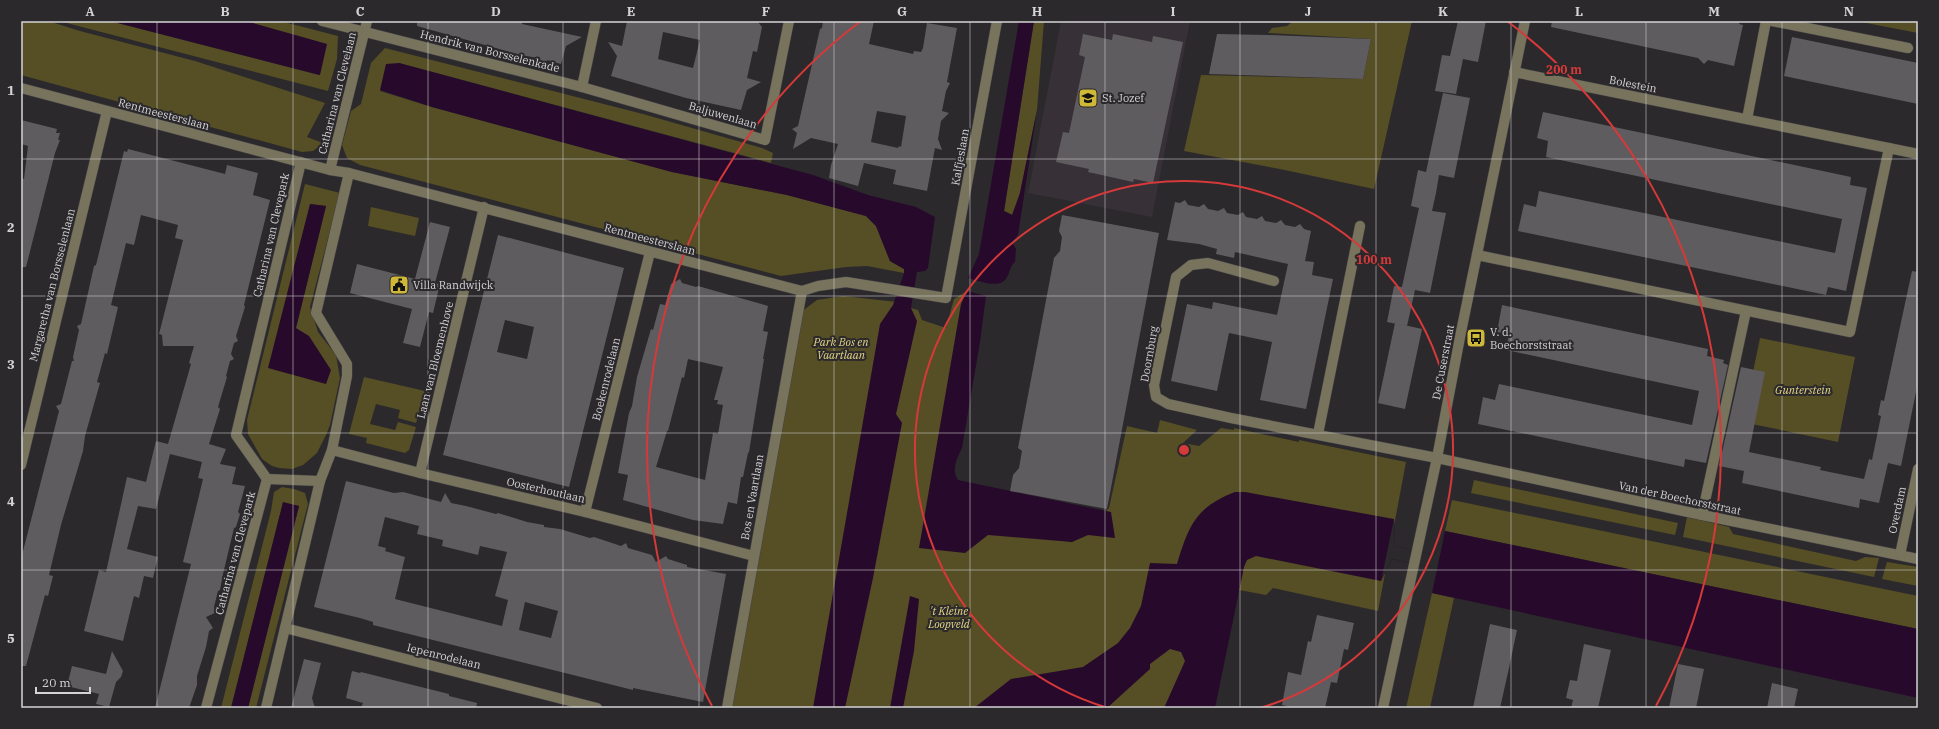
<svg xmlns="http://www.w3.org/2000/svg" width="1939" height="729" font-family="'IBM Plex Serif',serif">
  <rect width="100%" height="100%" fill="#2b292c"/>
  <!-- built -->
  <polygon fill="#373037" points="1061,21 1190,21 1152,217 1028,193"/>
  <!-- green -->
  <g fill="#564e25" fill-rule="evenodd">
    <polygon points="21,21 48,21 80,31 195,61 325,103 307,137 323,143 313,151 302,152 21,75"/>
    <polygon points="59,21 110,21 319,75 326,44 245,21 280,21 338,36 337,59 328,91"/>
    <polygon points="1034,21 1044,21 1037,110 1020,193 1013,215 1004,211"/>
    <polygon points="1293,21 1412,21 1374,189 1280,169 1184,151 1201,75 1363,79 1371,39 1268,33 1272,28 1287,26"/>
    <polygon points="1856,21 1918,21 1918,33"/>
    <polygon points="385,48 643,114 762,148 773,153 771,163 399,63 380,91 432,107 672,172 787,195 866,216 876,226 890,261 904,269 904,273 867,266 846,267 781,276 360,165 347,158 342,145 351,111 361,104 371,63"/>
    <path d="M305 184 340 193 310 307 318 332 336 355 340 378 330 425 326 435 317 453 303 465 292 469 279 468 272 466 262 459 248 434 247 420ZM310 204 326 206 296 328Z"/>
    <polygon points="371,207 419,218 415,236 368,226"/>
    <polygon points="967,291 970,292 930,522 1072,542 1109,508 1127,426 1157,433 1160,420 1197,430 1183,443 1199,446 1221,428 1234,430 1234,428 1299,442 1299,440 1406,462 1378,611 1273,588 1266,595 1239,590 1241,581 1175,708 838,708 911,308 918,310 922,320 946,328 954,299"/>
    <polygon points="843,296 897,302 816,708 730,708 801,312 817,300"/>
    <polygon points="1760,338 1855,357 1838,442 1752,424 1753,372"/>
    <polygon points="364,377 425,391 416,423 398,418 400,410 376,404 370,424 395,430 398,422 416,427 409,450 405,453 366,443 367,438 349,434"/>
    <polygon points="1474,480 1678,523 1675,535 1471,493"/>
    <polygon points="282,487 294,489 305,493 308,504 256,708 248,708 299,506 283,503 231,708 221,708 271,511 274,492"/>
    <polygon points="1452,500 1918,596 1918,629 1445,531"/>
    <polygon points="1687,517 1729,527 1733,534 1856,561 1865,557 1879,558 1874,577 1683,537"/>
    <polygon points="1887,562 1918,567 1918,586 1882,579"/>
    <polygon points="1432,593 1454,598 1430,708 1406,708"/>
  </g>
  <!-- water -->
  <g fill="#270a2b">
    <polygon points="110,21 245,21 327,44 320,75"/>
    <path d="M1019 21H1034L1004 211 1012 215 1020 193 1037 110 1018 235 1012 242 1016 249 1015 262C1010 266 1010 272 1007 277 1001 290 979 281 968 278L979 254Z"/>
    <polygon points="399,63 813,175 868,195 916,207 935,217 928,268 925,271 917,272 911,308 917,321 896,414 902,423 873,578 845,708 813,708 880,324 893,305 904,273 904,269 890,261 876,226 866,216 787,195 672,172 432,107 380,90 386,64"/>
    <polygon points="310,204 326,206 296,328 309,336 331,370 326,384 268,368"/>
    <path d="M967 291 986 296 980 342 962 448C957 458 951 470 958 480L1111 512 1115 538 1088 535 1072 542 988 535 965 553 919 548 961 304Z"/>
    <path d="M1235 492H1245L1394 519 1395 546 1435 555 1445 531 1918 629V698L1432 593V567L1392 559 1381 581 1256 556 1247 560 1244 567 1215 708H1164L1185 661 1181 652 1170 649 1150 664V669L1107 708H974L1011 679 1083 667 1118 643 1130 628 1141 606 1150 563 1177 564C1189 525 1196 507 1235 492Z"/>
    <polygon points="283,502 299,506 248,708 231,708"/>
    <polygon points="910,596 919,599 914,651 903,708 890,708"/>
  </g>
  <!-- pier -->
  <polygon fill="#2b292c" points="1394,519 1395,546 1435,555 1445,531 1432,593 1432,567 1392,559 1381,581"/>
  <!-- building -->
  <g fill="#5f5c5f" fill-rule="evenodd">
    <polygon points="417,21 522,21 522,24 582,37 566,46 561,64 547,60 545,67 538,58 521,55 417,26"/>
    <path d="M627 21H757L762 27 757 52 753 51 747 78 761 82 747 90 741 110 686 98 611 76 617 56 608 42 622 46ZM663 32 700 40 693 68 658 59Z"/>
    <path d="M823 21H874L869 44 913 54 914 51 921 52 923 48 927 23 957 28 947 82 950 83 946 91 942 111 949 113 941 121 938 139 942 150 935 148 927 191 893 184 896 170 864 163 858 186 829 178 831 165 838 144 811 138 793 149 797 133 792 129 798 126 820 29 822 28ZM877 111 906 116 901 147 899 146 898 148 871 142Z"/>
    <polygon points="1458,21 1486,21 1478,62 1463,59 1456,94 1435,91 1442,55 1450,56"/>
    <polygon points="1552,21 1740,21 1739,24 1743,25 1734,66 1708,60 1704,64 1698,58 1551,27"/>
    <polygon points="1083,34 1112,40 1113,34 1152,42 1153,36 1183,42 1153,183 1134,179 1133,182 1088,172 1089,169 1056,162 1063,132 1069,133 1085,57 1079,55"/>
    <polygon points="1217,34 1267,35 1371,39 1363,79 1209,74"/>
    <polygon points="1792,37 1918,63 1918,104 1784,76"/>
    <polygon points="1443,93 1470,98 1454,178 1439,175 1436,193 1432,211 1446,213 1430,293 1415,290 1407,326 1387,322 1394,286 1402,287 1419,208 1411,206 1418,170 1426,172"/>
    <polygon points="1543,112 1851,177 1850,185 1867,188 1846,291 1828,287 1826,295 1518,231 1524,204 1536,207 1539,191 1835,253 1842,219 1546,157 1548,141 1537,138"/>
    <polygon points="21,120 57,129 56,133 60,133 58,140 60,140 55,153 26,267 21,267 21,178 24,179 28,146 21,144"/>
    <polygon points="128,149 225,174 227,165 258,173 253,195 270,200 244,305 245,307 236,336 238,341 234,343 231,354 234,359 230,361 226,376 227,377 218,407 220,409 209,444 226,449 220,464 236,467 232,484 245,486 238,512 240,514 236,527 234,528 223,574 220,590 218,591 214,607 217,612 206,617 213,628 209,631 206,647 197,676 197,685 189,708 155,708 191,564 183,562 203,479 198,478 202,462 170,454 156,509 138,506 127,549 158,557 153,578 144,576 139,598 134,596 123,641 84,631 99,570 106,572 127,477 146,482 156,441 168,444 191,364 189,363 194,346 163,346 162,335 159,334 183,240 175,238 178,225 141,215 134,245 126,243 111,305 118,307 107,354 105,353 97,382 100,383 85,436 83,451 61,525 49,575 53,576 48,596 45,595 26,666 21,666 21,559 59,411 56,406 61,404 72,361 74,361 73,357 79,330 77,326 81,324 94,266 96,265 124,151 127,152"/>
    <polygon points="1185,200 1188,205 1199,207 1204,204 1208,209 1218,211 1224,208 1227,213 1238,215 1243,212 1246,217 1257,219 1262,216 1265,221 1276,223 1281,220 1285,225 1295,227 1300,224 1304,229 1311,231 1305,261 1314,262 1312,275 1333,279 1306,409 1260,400 1272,342 1229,333 1217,391 1171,381 1187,304 1212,309 1213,302 1277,315 1288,264 1235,252 1234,258 1216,254 1217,249 1199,244 1167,240 1175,202 1180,203"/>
    <polygon points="1062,215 1159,233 1107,509 1010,491 1013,475 1019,468 1022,451 1018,448 1054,258 1060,251 1062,237 1059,231"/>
    <polygon points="430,222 450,227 435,283 440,284 433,313 429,312 420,347 403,343 412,309 350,293 357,264 415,279"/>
    <path d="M498 235 624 268 569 487 443 455ZM505 320 534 327 527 359 497 352Z"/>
    <polygon points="1912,271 1918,272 1918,382 1901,466 1888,463 1879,503 1860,499 1859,508 1742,483 1744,471 1719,466 1741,367 1765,372 1749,452 1821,467 1820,470 1864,479 1869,459 1872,460 1881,416 1878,415 1881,400 1884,401"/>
    <path d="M680 279 682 283 696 287 698 286 768 306 763 331 768 332 763 359H764L749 452 748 453 743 477H741L737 504 728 502 723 524 693 520 623 500 628 475 618 473 629 413 632 406 637 377 651 329 653 330 660 304 665 305 671 284ZM688 359 723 367 714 400H718L717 404 723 405 718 434 713 433 705 480 656 467 667 431H668L682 377 684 378Z"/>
    <polygon points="1502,305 1708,349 1707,356 1724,360 1723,363 1728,365 1706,463 1685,459 1684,467 1478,424 1483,397 1495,400 1499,384 1692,425 1699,391 1506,350 1509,334 1497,332"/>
    <polygon points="1395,323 1422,329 1405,409 1378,403"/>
    <path d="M346 481 394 493 403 492 441 502 445 493 451 503 466 506 496 514 498 513 527 522 544 525V527L560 529 590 538 594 537 621 546 626 543 628 548 652 555 656 562 666 556 668 559 687 565V567L726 574 703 702 633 688V690L373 625V622L360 618 314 607ZM385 517 419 526 417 534 443 540 442 546 478 555 480 546 507 552 495 596 508 600 502 626 395 599 405 557 385 551 386 548 378 546ZM525 602 558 611 551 638 519 630Z"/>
    <polygon points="1317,615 1354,623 1348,650 1344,649 1337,683 1331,682 1325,708 1294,708 1282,705 1288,672 1301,675 1308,641 1311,642"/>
    <polygon points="1490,624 1517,630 1509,668 1500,708 1473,708"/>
    <polygon points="1584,644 1611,650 1598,708 1571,708 1573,700 1566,698 1570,680 1577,681"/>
    <polygon points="112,651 123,671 121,677 116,682 109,707 96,704 99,694 67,686 72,666 106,674"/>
    <polygon points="304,659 321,663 312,698 315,708 291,708"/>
    <polygon points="1678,664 1704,669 1696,708 1669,708"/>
    <polygon points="352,671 360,673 361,672 449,694 449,696 477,703 476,708 361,708 363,703 346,698"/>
    <polygon points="1772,683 1798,689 1794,708 1767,708"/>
  </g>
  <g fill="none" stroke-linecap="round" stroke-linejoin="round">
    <!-- minor casing -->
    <g stroke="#464447" stroke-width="11">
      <g id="minor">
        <polyline points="322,21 582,87 765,140 789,21"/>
        <polyline points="1772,21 1908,48"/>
        <polyline points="1514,72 1918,154"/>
        <polyline points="582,87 596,21"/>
        <polyline points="21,88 330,170 349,173 802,291 818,286 846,282 946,298 997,21"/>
        <polyline points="1747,119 1766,21"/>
        <polyline points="330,170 367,21"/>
        <polyline points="1477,255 1850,332 1889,148"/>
        <polyline points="1274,281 1208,263 1191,265 1176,277 1154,385 1156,397 1168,404 1231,418 1437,458 1702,515 1918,559"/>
        <polyline points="1318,434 1360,226"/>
        <polyline points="332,450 420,473 585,512 754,556"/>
        <polyline points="21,465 107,111"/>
        <polyline points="420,473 484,207"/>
        <polyline points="267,479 320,481"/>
        <polyline points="585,512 650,252"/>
        <polyline points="1702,515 1746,311"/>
        <polyline points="1900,555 1918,469"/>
        <polyline points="285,628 597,708"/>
        <polyline points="206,708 267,479 236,435 301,162"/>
        <polyline points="266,708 320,481 332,450 347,376 347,364 316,313 349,173"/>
        <polyline points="727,708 802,291"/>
        <polyline points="1383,708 1437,458 1461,332 1525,21"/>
      </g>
    </g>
    <!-- minor -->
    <use href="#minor" stroke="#77735d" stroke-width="10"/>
  </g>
  <!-- grid -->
  <path fill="none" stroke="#d5d3d5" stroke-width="1" stroke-opacity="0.55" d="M157 21V708M293 21V708M428 21V708M563 21V708M699 21V708M834 21V708M970 21V708M1105 21V708M1240 21V708M1376 21V708M1511 21V708M1646 21V708M1782 21V708M21 159H1918M21 296H1918M21 433H1918M21 570H1918"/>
  <!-- distance rings -->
  <g fill="none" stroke="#d63939" stroke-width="2">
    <path d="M1108 708A269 269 0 1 1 1260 708"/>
    <path d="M712 706A537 537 0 0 1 861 21M1507 21A537 537 0 0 1 1656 706"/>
  </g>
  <!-- icons -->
  <defs>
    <g id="school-square" transform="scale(1)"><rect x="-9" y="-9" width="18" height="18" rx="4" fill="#cfb837" stroke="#2b292c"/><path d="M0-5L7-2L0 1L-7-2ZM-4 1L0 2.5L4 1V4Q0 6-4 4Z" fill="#111"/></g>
    <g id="civic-square" transform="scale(1)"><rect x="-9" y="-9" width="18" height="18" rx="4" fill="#cfb837" stroke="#2b292c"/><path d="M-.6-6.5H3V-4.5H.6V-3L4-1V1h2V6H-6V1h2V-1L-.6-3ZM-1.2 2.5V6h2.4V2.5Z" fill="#111"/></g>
    <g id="bus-square" transform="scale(1)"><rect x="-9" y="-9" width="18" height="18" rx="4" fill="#cfb837" stroke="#2b292c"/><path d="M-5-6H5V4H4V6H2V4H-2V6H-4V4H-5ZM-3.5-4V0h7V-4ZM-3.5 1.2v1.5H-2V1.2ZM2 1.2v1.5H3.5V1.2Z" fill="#111"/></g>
  </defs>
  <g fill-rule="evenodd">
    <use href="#school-square" x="1088" y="98"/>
    <use href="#civic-square" x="399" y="285"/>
    <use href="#bus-square" x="1476" y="338"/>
  </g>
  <g text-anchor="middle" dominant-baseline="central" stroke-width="4" stroke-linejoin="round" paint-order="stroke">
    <!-- street labels -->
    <g font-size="11" fill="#d5d3d5" stroke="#2b292c">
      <text transform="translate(490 51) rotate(14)">Hendrik van Borsselenkade</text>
      <text transform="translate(1633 84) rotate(11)">Bolestein</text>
      <text transform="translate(337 93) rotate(-76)">Catharina van Clevelaan</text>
      <text transform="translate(164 114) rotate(15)">Rentmeesterslaan</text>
      <text transform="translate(723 115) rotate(16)">Baljuwenlaan</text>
      <text transform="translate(960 157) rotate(-80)">Kalfjeslaan</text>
      <text transform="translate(271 235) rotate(-77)">Catharina van Clevepark</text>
      <text transform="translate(650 239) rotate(15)">Rentmeesterslaan</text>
      <text transform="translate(52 285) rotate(-76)">Margaretha van Borsselenlaan</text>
      <text transform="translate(1149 354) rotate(-80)">Doornburg</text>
      <text transform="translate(435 360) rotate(-76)">Laan van Bloemenhove</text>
      <text transform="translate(1443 362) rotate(-79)">De Cuserstraat</text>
      <text transform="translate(606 379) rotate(-76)">Boekenrodelaan</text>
      <text transform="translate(546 490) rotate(13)">Oosterhoutlaan</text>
      <text transform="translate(752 497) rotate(-80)">Bos en Vaartlaan</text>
      <text transform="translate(1680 498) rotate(12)">Van der Boechorststraat</text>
      <text transform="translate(1897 510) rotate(-78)">Overdam</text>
      <text transform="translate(235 553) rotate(-75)">Catharina van Clevepark</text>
      <text transform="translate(444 656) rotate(14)">Iepenrodelaan</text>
    </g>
    <!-- poi labels -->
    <g font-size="11" fill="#d5d3d5" stroke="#2b292c" text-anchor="start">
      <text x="1102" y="98">St. Jozef</text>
      <text x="413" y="285">Villa Randwijck</text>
      <text x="1490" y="332">V. d.<tspan x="1490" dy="13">Boechorststraat</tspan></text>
    </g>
    <!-- park labels -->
    <g font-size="11" font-style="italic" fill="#e7d787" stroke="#2b292c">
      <text x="841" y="342">Park Bos en<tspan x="841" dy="13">Vaartlaan</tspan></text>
      <text x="1803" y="390">Gunterstein</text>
      <text x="949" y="611">'t Kleine<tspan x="949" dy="13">Loopveld</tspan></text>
    </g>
  </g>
  <circle cx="1184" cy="450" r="6" fill="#d63939" stroke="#2b292c" stroke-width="2"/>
  <g font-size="12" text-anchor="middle" font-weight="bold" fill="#d63939" stroke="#2b292c" stroke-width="4" stroke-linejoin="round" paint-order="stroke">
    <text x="1564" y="74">200 m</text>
    <text x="1374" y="264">100 m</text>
  </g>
  <!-- border -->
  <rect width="1939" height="729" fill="none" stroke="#2b292c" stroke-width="44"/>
  <!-- scale -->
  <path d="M36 687v6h54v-6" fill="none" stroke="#d5d3d5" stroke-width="2"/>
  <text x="42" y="687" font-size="12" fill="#d5d3d5" stroke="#2b292c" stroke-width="3" paint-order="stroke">20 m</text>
  <rect x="22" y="22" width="1895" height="685" fill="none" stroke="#d5d3d5" stroke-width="1.5"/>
  <g font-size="13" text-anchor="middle" font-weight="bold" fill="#d5d3d5">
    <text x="90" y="16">A</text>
    <text x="225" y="16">B</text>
    <text x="360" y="16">C</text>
    <text x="496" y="16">D</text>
    <text x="631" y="16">E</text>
    <text x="766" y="16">F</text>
    <text x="902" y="16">G</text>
    <text x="1037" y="16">H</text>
    <text x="1173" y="16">I</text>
    <text x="1308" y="16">J</text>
    <text x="1443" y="16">K</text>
    <text x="1579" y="16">L</text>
    <text x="1714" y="16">M</text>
    <text x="1849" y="16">N</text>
    <text x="11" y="95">1</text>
    <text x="11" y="232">2</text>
    <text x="11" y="369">3</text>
    <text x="11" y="506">4</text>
    <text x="11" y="643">5</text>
  </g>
</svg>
